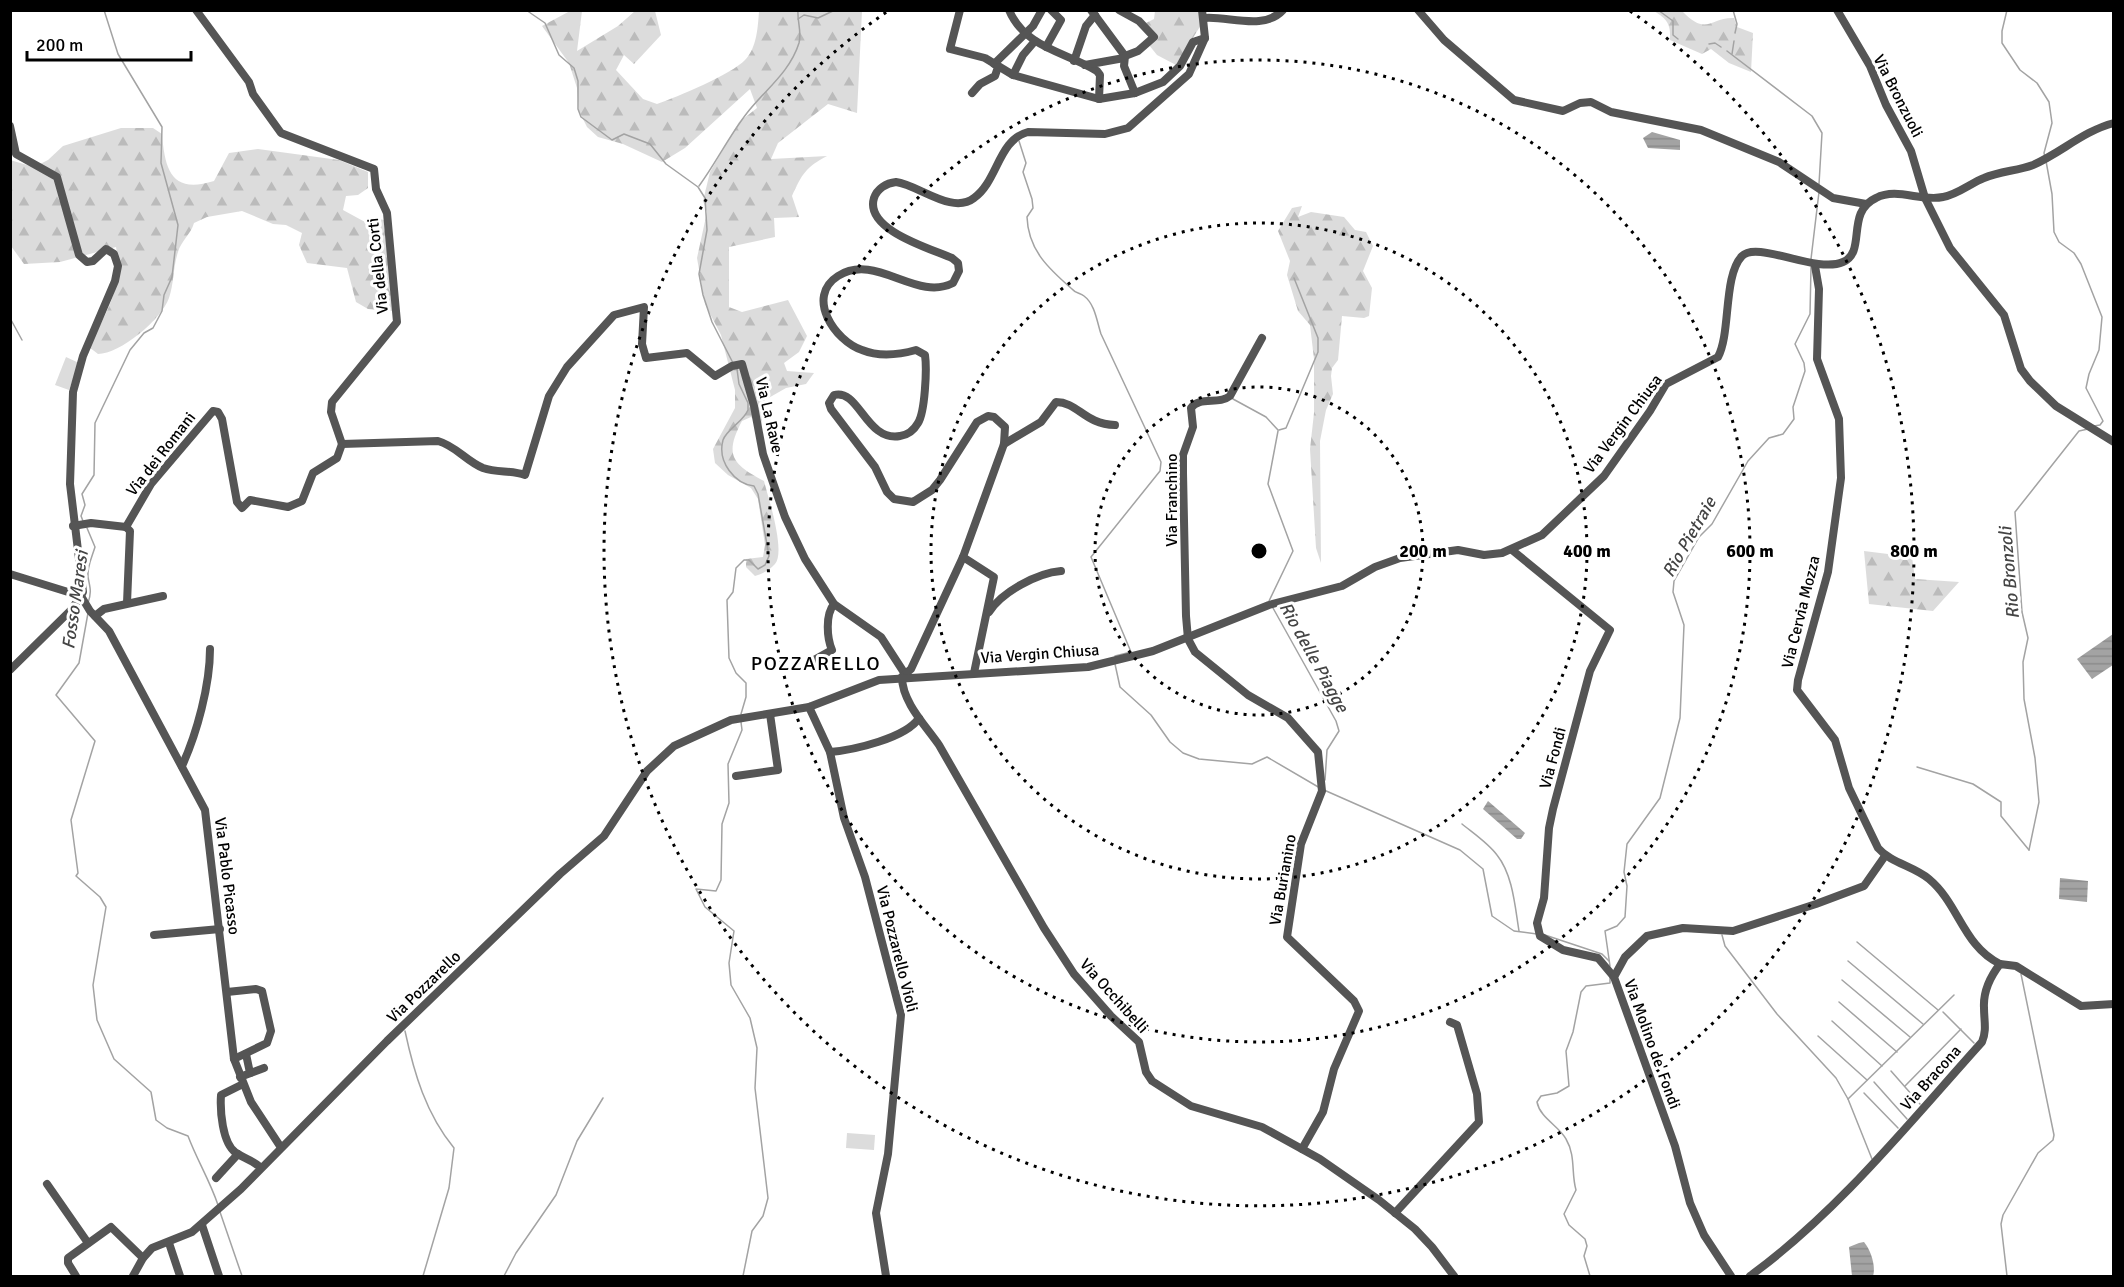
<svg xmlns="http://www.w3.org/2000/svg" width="2124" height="1287" font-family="Signika,sans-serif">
  <defs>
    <pattern id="forest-firs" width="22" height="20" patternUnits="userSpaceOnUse" patternTransform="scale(1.5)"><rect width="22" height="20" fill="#dcdcdc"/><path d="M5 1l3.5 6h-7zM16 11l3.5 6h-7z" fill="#bbb"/></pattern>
    <pattern id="water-rules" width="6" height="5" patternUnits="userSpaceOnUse" patternTransform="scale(1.5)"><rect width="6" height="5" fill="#a3a3a3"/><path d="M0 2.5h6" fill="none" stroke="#8b8b8b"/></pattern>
  </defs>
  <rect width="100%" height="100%" fill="#fff"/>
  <!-- grass -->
  <g fill="#dcdcdc">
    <polygon points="66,357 79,363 69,390 55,385"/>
    <polygon points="847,1133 875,1135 874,1150 846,1148"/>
  </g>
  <!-- forest -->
  <g fill="url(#forest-firs)">
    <path d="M570 11H582L577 51 618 26 635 11H655L661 35 634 64 624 55 616 70 643 99 657 104C677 97 732 74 745 60 757 48 758 26 759 11H862L857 113 828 104 778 143 771 159 827 156C806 167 802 174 792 196L799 217 774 218 775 237 729 247V307L742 312 788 300 807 336 799 352 784 363 787 371 814 373 806 384 786 388 765 400 761 427 751 417 742 421C724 455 732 464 764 481 768 497 786 551 775 564 770 570 762 574 755 576L746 567V559L763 557 765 545 758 499 751 488 728 475 715 463 713 449 735 408V390L721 335 705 304 697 258 707 212 703 201 710 172 739 122 757 108 750 89 685 148 662 162 623 144 598 137 587 127 579 111 577 88 569 63 542 26Z"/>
    <polygon points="1155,11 1199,11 1201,25 1176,65 1157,55 1149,45 1157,37 1146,23 1154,19"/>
    <path d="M1654 11H1682C1707 37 1710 17 1734 18L1737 27 1753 33 1751 72 1729 63 1711 49 1702 54 1670 40C1671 24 1667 19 1654 11Z"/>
    <path d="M121 128H153L162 134C165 171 172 194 214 181L229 153 258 149 339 160 368 172V188L358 195 346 196 343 210 365 222 375 218 384 220 393 311 368 309 356 302 347 268 307 263 299 245 302 233 286 225 273 224 242 211 207 217 194 223C191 234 181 241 178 252 173 267 174 284 169 298 161 320 120 354 98 354L89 347C106 313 124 286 116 247L60 262 24 264 11 246 10 160 34 167 48 160 63 146Z"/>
    <polygon points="1302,206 1298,217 1311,212 1344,217 1355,230 1366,232 1373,246 1363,271 1372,288 1369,316 1364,318 1342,316 1338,360 1332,368 1331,376 1333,394 1326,410 1320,441 1321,563 1316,548 1310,449 1314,413 1314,359 1310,325 1298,311 1287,275 1290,261 1278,231 1292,208"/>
    <polygon points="1864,551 1912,557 1915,579 1959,582 1933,611 1869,604"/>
  </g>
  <!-- water -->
  <g fill="url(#water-rules)">
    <polygon points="1652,132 1680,140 1680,150 1648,148 1643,138"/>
    <polygon points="2113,634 2113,665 2092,679 2077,659"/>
    <polygon points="1488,801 1525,833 1521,839 1517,839 1483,809"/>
    <polygon points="2060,878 2088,881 2087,902 2059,899"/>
    <path d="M1859 1243 1864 1242C1871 1250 1876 1267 1873 1276H1852L1849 1247Z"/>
  </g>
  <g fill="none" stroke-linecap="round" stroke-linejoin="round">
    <!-- stream -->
    <g stroke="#a3a3a3" stroke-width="1.5">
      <polyline points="526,10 545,23 559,55 574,68 578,81 578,109 581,117 612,140 624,134 650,144 666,164 698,187 705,198 707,230 699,274 703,295 712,322 733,363"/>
      <polyline points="1658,10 1673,21 1673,35 1678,39"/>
      <polyline points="1733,10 1737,24 1735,33"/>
      <polyline points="2007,10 2002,31 2002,43 2020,70 2037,83 2049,102 2052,123 2044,153 2045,157"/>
      <polyline points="798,19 804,15 818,18 835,10"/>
      <polyline points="1709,44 1715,43 1721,47"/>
      <polyline points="1727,51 1812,116 1822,133 1819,184"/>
      <polyline points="1732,54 1734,41"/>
      <path d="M1019 141 1026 163 1023 172 1032 199 1033 208 1027 217C1028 250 1049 269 1072 289 1075 293 1080 293 1084 296 1095 304 1097 322 1101 334L1161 462 1160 471 1091 557 1131 652 1115 656"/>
      <polyline points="2046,161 2052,194 2054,232 2059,242 2074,253 2081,264 2102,317 2099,350 2089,374 2086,388 2103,421 2100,425 2094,426"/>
      <path d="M699 186C716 163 729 136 747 113 765 90 790 72 799 43 802 32 797 21 798 10"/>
      <polyline points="1811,259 1819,192"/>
      <polyline points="10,318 22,340"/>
      <path d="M737 369 739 384 748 403V410C743 422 727 429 723 440 717 462 735 484 754 486L758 494 769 556 765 565 758 569 749 560H744L736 568 733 592 727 600 729 658 736 673 746 683V697L741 714"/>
      <polyline points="1233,399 1266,417 1278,430"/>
      <polyline points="1279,430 1286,428 1318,352 1318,338 1294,278"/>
      <polyline points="83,521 81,516 85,505 82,494 94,475 95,423 130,350 144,333 153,328 162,311 164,295 172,277 178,225 161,163 162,127 118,54 104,10"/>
      <path d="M87 528 95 547C92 557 87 566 88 577 90 588 92 591 88 603"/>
      <polyline points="1269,601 1293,551 1268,484 1278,431"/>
      <polyline points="1273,608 1336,721 1339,731 1327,750 1325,780"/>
      <path d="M88 613 79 663 56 695 95 741 71 820 78 873 76 876 100 897 106 907 93 985 97 1020 114 1059 151 1092 156 1120 167 1128 188 1136C197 1160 210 1181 218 1205"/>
      <polyline points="1115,664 1120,687 1151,715 1170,742 1183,753 1199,759 1252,764 1267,757 1320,788"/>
      <polyline points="741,722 742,730 728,764 729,803 722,824 721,880 716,891 696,889 705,907 734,931 729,963 731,985 750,1018 757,1048 755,1088 768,1198 763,1216 752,1231 743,1276"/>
      <polyline points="1917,767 1973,784 2001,802 2001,816 2029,850"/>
      <polyline points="1324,790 1460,850 1483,869 1492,916 1514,931 1537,934"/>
      <path d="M1462 824C1473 833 1488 843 1497 855 1513 875 1515 907 1519 931"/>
      <polyline points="2029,850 2039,802 2035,758 2024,699 2023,662 2028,638 2022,612 2015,512 2079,431 2088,429"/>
      <polyline points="1542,934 1602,954 1609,961"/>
      <polyline points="1722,935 1725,946 1777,1014 1836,1078 1848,1099 1872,1159"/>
      <polyline points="1857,942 1938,1010"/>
      <polyline points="1848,961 1923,1024"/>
      <polyline points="1610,966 1605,931 1617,926 1625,917 1627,886 1624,872 1627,844 1660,798 1680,718 1684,625 1673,592 1674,581 1699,537 1712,524 1748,461 1769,438 1783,434 1794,419 1793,407 1805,371 1804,363 1795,344 1810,314 1811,267"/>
      <polyline points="1842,980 1910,1037"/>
      <polyline points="1839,1002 1897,1052"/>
      <polyline points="1943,1012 1974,1043"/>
      <polyline points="1832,1021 1882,1066"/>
      <path d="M405 1031C414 1073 426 1114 454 1148L449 1188 423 1276"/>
      <polyline points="1818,1036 1867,1080"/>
      <polyline points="1891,1071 1920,1104"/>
      <polyline points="1874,1082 1907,1119"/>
      <polyline points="1905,1086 1961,1029"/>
      <polyline points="1864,1093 1898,1128"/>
      <polyline points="1848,1099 1954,995"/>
      <polyline points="220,1212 242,1276"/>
      <polyline points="504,1276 516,1253 556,1195 577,1141 603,1098"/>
      <path d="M1590 1276 1584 1256 1587 1246 1585 1239 1569 1225 1564 1214 1576 1190C1571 1173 1576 1156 1566 1139 1559 1126 1540 1118 1537 1102L1541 1096 1557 1093 1569 1086 1566 1051 1573 1032 1581 992 1586 986 1610 983V977"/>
      <polyline points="2007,1276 2001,1224 2003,1215 2038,1153 2053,1140 2054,1135 2021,974"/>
    </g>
    <!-- minor -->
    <g stroke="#555" stroke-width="8">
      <polyline points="196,10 249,82 253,94 281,133 374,169 376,189 387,213 397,322 332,402 331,412 342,444"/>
      <polyline points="960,10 950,49 985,58 1013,75 1099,99 1135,93 1163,82 1180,66 1193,42 1205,38"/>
      <path d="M1009 10C1025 48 1066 52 1097 71L1100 75 1099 99"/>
      <polyline points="1091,10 1125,56 1124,66 1135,93"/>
      <polyline points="1119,10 1139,21 1154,37 1138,51 1125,56"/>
      <polyline points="1418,10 1444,40 1514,100 1563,111 1580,103 1591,102 1611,112 1701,130 1779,162 1833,198 1866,204"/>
      <polyline points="1837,10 1870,66 1886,105 1911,151 1925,198 1950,248 2004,315 2021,369 2030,381 2056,406 2114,442"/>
      <path d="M1205 18C1229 16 1264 31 1283 10"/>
      <polyline points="1046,47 1061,20 1051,10"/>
      <polyline points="1074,61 1086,26 1095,15"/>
      <polyline points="994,64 1033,26 1042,10"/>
      <polyline points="1085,65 1124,58"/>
      <polyline points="1013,75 1023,55 1035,41"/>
      <polyline points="972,93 980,84 995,76 998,67"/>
      <polyline points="10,126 16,154 57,177 79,255 87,262 93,261 106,249 114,254 118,266 115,281 83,356 73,392 70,484 83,592 72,609 10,670"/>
      <path d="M1815 266 1819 289 1817 359 1839 419 1841 478 1828 572 1798 680 1797 690 1835 740 1849 788 1878 848C1891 863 1913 866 1929 879 1959 904 1963 946 2000 964"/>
      <path d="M1262 338 1230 396C1219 405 1199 396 1191 408L1193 427 1183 455V473L1186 616 1188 639 1195 652 1248 695 1288 718 1318 752 1322 791 1301 844 1287 937 1354 1001 1359 1011 1334 1069 1323 1112 1302 1149"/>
      <path d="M342 444 438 441C456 446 466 461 483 468 497 473 511 470 525 475L549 396 567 367 614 315 644 307 642 344 646 358 687 353 715 376 732 366 742 364 754 406 763 454 785 517 805 559 834 604 881 637 905 674"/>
      <path d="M1004 444 1041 422 1056 402C1078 402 1084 424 1115 425"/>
      <polyline points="73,526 91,523 126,527"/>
      <polyline points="126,527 151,484 213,411 218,412 222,419 237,502 242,508 250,500 288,507 302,501 313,473 337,458 342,444"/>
      <polyline points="126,527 130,531 127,603"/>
      <polyline points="1512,550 1610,630 1590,671 1553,809 1549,828 1544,898 1537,923 1540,936 1563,950 1598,958 1614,977"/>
      <polyline points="963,557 994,577 974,673"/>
      <polyline points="10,574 81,596"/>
      <polyline points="81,596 90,611 109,631 205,810 234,1059 251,1102 280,1146"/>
      <path d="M989 612C1002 592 1037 573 1061 571"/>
      <polyline points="95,616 104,609 163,596"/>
      <path d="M814 660 832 650C827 638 825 615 834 604"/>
      <path d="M902 677 911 669 963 557 1004 444 1005 427 994 417 988 416 977 422 940 480 932 490 913 502 894 499 887 492 875 467 831 409 829 403 834 395C859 388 866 442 900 436 908 435 914 430 918 423 925 412 927 369 925 355L916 350C898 355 879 357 862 350 835 341 805 297 838 276 876 252 916 302 953 283L959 271 958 263 952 258C932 249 864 230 874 198 877 189 886 183 896 182 919 185 952 215 974 198 998 181 998 140 1028 132L1105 134 1128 128 1189 74 1205 38 1202 10"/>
      <path d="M902 677C902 702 926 726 939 745L1044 928 1074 974 1111 1016 1139 1042 1146 1072 1152 1081 1191 1106 1262 1127 1320 1159 1379 1200 1415 1229 1432 1247 1454 1276"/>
      <polyline points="809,707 830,752 844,818 865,877 901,1015 888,1154 876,1213 886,1276"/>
      <path d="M830 752C854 750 906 738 919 718"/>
      <path d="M182 766C197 733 210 685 210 649"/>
      <polyline points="736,776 778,770 770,714"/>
      <polyline points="154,935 220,929"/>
      <polyline points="227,992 256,989 262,991 271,1031 267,1043 234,1059"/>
      <polyline points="246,1054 250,1073"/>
      <polyline points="240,1077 264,1068"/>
      <path d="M243 1084 221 1095C220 1110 222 1143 236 1153 244 1158 252 1160 260 1167"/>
      <polyline points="216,1178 238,1154"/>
      <polyline points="47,1184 88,1243"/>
      <polyline points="1395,1213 1479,1122 1477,1094 1457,1025 1450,1022"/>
      <polyline points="202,1225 219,1276"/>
      <polyline points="169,1243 180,1276"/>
      <polyline points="76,1276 68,1263 68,1258 111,1227 143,1258"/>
      <path d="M133 1276 143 1258 152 1248 192 1232 241 1189 387 1041 560 874 604 836 647 771 674 746 731 720 809 707 879 680 1088 667 1153 651 1269 605 1342 586 1375 567 1400 558 1458 550 1484 555 1502 553 1542 535 1604 476 1650 411 1666 384 1718 357C1731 333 1723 276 1742 256 1757 240 1816 274 1843 262 1867 252 1845 212 1876 198 1897 187 1921 202 1943 197 1957 195 1971 183 1984 178 2000 171 2017 171 2033 165 2061 153 2083 131 2114 123"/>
      <polyline points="1731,1276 1704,1235 1690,1203 1675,1146 1614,977 1625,957 1647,936 1683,928 1733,931 1816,904 1864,886 1885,856"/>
      <path d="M1750 1276C1838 1212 1909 1123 1982 1042 1987 1030 1984 1021 1984 1008 1983 991 1990 977 2000 964L2016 966 2081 1006 2114 1004"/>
    </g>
  </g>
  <!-- distance rings -->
  <g fill="none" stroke="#000" stroke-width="3" stroke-dasharray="3 6">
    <circle cx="1259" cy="551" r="164"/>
    <circle cx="1259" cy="551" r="328"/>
    <circle cx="1259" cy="551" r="491"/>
    <path d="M1630 11A655 655 0 1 1 888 11"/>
  </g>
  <g text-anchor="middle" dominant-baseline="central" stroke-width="6" stroke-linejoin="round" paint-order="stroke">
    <!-- street labels -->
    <g font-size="16" fill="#000" stroke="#fff">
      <text transform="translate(1898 96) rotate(63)">Via Bronzuoli</text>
      <text transform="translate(378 266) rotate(-96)">Via della Corti</text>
      <text transform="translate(769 415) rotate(77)">Via La Rave</text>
      <text transform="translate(1623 424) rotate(-53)">Via Vergin Chiusa</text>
      <text transform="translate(161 454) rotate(-52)">Via dei Romani</text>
      <text transform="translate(1172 500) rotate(-90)">Via Franchino</text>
      <text transform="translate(1801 612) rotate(-76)">Via Cervia Mozza</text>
      <text transform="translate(1040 654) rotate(-4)">Via Vergin Chiusa</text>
      <text transform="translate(1553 758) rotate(-75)">Via Fondi</text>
      <text transform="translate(227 876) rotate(83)">Via Pablo Picasso</text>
      <text transform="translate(1283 880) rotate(-80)">Via Burianino</text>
      <text transform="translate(897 949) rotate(76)">Via Pozzarello Violi</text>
      <text transform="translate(424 987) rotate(-44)">Via Pozzarello</text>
      <text transform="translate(1114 996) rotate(48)">Via Occhibelli</text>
      <text transform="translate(1652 1044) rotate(70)">Via Molino de' Fondi</text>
      <text transform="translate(1931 1078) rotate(-48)">Via Bracona</text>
    </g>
    <!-- water labels -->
    <g font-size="18" font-style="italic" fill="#444" stroke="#fff">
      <text transform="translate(1689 537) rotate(-60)">Rio Pietraie</text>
      <text transform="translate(2009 573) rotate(-95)">Rio Bronzoli</text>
      <text transform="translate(75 600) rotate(-82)">Fosso Maresi</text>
      <text transform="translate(1314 657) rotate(61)">Rio delle Piagge</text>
    </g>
    <!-- quarter labels -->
    <g font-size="20" letter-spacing="1.5" fill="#000" stroke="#fff">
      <text x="816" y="663">POZZARELLO</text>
    </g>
  </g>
  <circle cx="1259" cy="551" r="9" fill="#000" stroke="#fff" stroke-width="3"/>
  <g font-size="18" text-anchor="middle" font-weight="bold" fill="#000" stroke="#fff" stroke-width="6" stroke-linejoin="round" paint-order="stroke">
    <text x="1423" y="557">200 m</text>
    <text x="1587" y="557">400 m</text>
    <text x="1750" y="557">600 m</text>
    <text x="1914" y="557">800 m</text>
  </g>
  <!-- border -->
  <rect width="2124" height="1287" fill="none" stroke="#000000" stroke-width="24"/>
  <!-- scale -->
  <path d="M27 51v9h164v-9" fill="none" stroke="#000000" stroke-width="3"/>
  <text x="36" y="51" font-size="18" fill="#000000" stroke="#ffffff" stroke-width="4.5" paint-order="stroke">200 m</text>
</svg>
